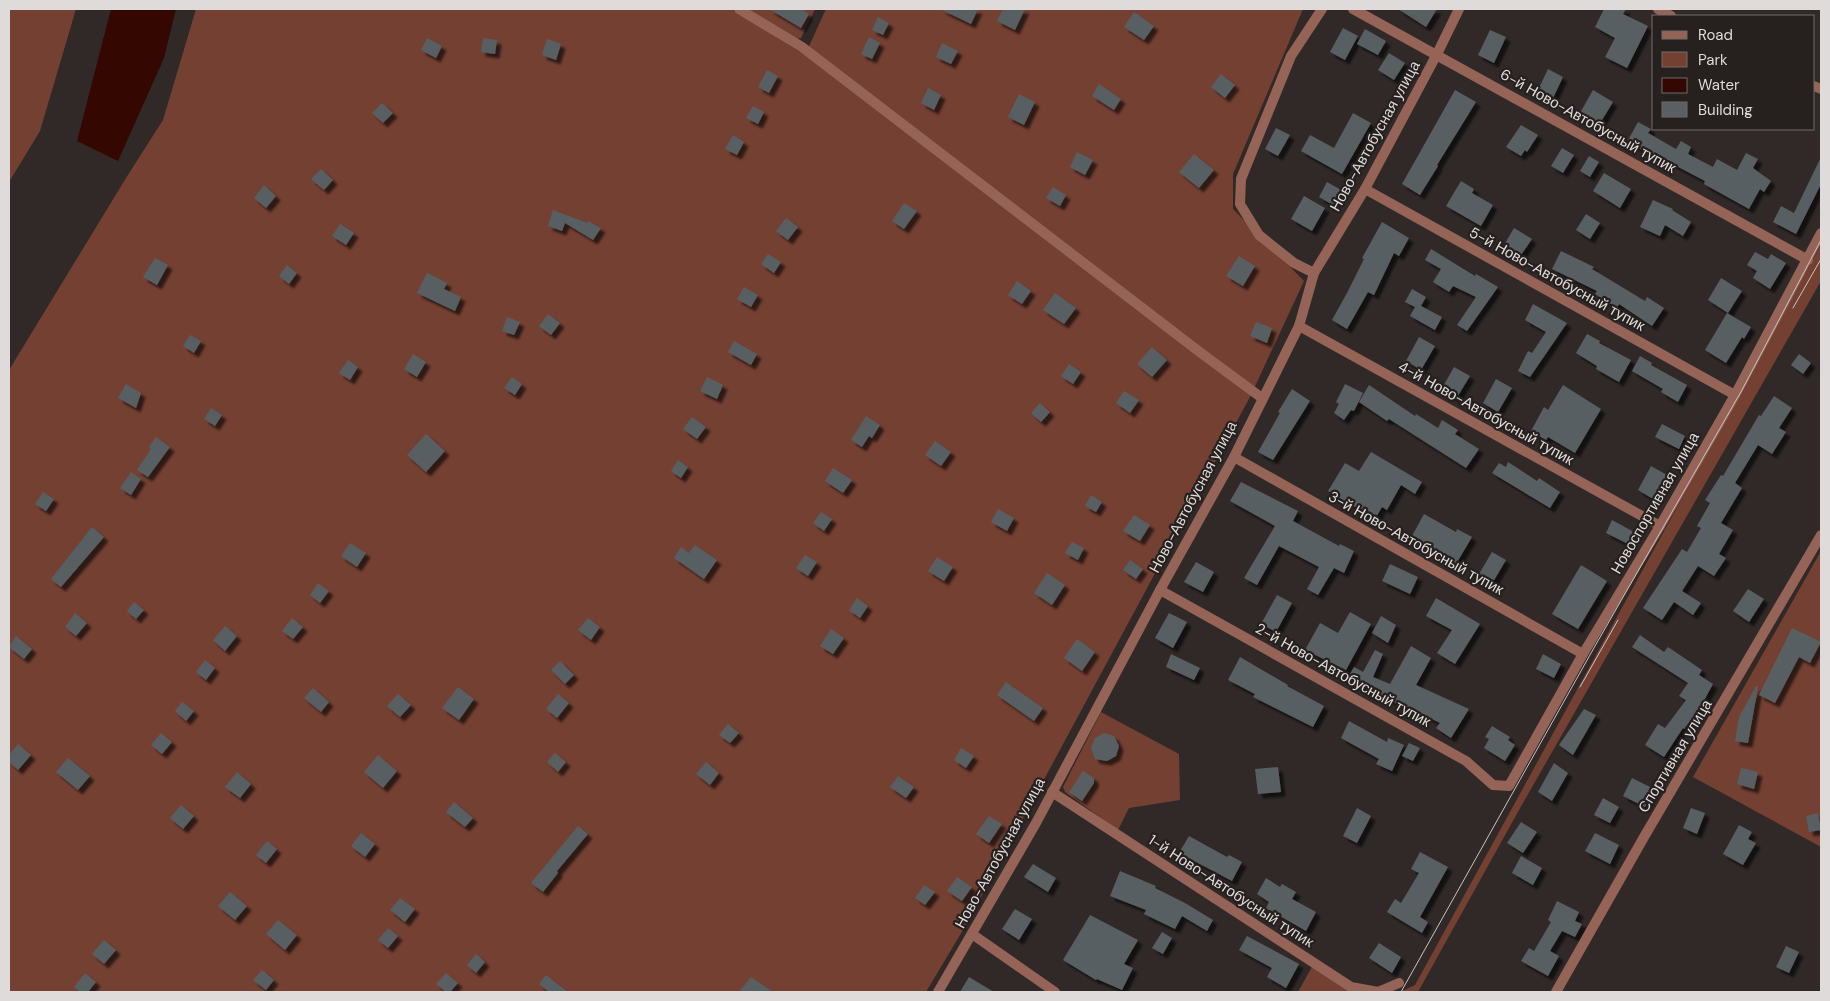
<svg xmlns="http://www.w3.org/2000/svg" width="1830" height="1001" font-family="'DM Sans',sans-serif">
  <defs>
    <filter id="shadow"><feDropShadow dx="4.5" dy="4.5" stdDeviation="1" flood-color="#0009"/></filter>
  </defs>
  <rect width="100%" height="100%" fill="#302928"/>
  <!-- green -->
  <g fill="#744032">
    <polygon points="9,9 76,9 40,131 9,182"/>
    <polygon points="196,9 731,9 805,55 826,9 1303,9 1233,174 1233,209 1304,281 1251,395 963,930 926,992 9,992 9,370 126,178 163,120"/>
    <polygon points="748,9 815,9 801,38 796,39"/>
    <polygon points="1821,245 1821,281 1519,810 1418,992 1400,992 1415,985"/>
    <polygon points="1821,551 1821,847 1693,777"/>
    <polygon points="1101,712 1179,754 1180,800 1129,808 1118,830 1065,792 1063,787"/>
    <polygon points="1313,965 1357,992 1298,992"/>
  </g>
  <!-- water -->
  <polygon fill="#340700" points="111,9 176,9 164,58 118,161 77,141"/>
  <!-- building -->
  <g fill="#595f63" filter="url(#shadow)">
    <polygon points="769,9 801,9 809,14 801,28"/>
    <polygon points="940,9 978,9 971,24"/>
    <polygon points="1003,9 1025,9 1015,30 997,21"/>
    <polygon points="1398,9 1437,9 1426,27"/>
    <polygon points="1604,9 1626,9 1623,14 1648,26 1627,68 1605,57 1615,38 1595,27"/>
    <polygon points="1134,12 1154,26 1144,40 1124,27"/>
    <polygon points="878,17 889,23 883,35 872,30"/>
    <polygon points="1343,28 1358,36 1345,60 1330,52"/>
    <polygon points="1365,29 1386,41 1378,55 1357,44"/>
    <polygon points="1490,30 1506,37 1494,63 1478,55"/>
    <polygon points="869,37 880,43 872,59 861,54"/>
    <polygon points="427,38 442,46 436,58 421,50"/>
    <polygon points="483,38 497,40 495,54 481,52"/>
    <polygon points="547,39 561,44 556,60 542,55"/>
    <polygon points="942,43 958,51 951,64 936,57"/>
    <polygon points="1389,53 1405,63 1394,80 1378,70"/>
    <polygon points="1548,69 1563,77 1553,98 1538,90"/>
    <polygon points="767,70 778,76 769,93 758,87"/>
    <polygon points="1221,74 1235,85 1225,98 1211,87"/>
    <polygon points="1099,84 1121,99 1114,110 1092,96"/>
    <polygon points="928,88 941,95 934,110 921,103"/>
    <polygon points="1455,90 1476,102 1437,165 1438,166 1420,195 1402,184"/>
    <polygon points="1593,90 1613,102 1599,125 1580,113"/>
    <polygon points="1019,94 1035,102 1024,125 1008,117"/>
    <polygon points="382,103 393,113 383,123 372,113"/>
    <polygon points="753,106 764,112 758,124 746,118"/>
    <polygon points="1353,113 1371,123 1342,174 1301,151 1310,135 1334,148"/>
    <polygon points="1638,122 1651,129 1648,133 1676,149 1681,141 1691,147 1688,154 1713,167 1717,159 1737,170 1746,153 1758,159 1753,168 1771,181 1764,192 1760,189 1749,209 1704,184 1705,181 1665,160 1664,162 1627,142"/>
    <polygon points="1521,125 1538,135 1527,152 1525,150 1521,156 1506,147"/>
    <polygon points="1276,128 1290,135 1278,156 1265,149"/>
    <polygon points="733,135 744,142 737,155 725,149"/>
    <polygon points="1562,148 1574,155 1563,173 1551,166"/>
    <polygon points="1077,152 1093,160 1085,175 1070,167"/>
    <polygon points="1194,154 1214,170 1199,188 1179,172"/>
    <polygon points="1589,156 1599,162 1590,177 1580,171"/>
    <polygon points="1821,157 1821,184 1796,234 1773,222 1781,206 1794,213"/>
    <polygon points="321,169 333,180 324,190 311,179"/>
    <polygon points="1604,173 1631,189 1620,208 1593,191"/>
    <polygon points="1461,181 1474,189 1472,193 1493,205 1481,226 1446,206"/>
    <polygon points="1327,182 1341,190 1333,205 1319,197"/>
    <polygon points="264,185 276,196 266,208 254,198"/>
    <polygon points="1053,187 1066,195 1060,206 1046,198"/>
    <polygon points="1304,196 1325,208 1312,231 1291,219"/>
    <polygon points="1653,200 1673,209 1672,210 1691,222 1683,236 1665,225 1660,236 1640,227"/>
    <polygon points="904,203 917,211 904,229 892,221"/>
    <polygon points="553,210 587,223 588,221 601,228 593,240 565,223 562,231 548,226"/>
    <polygon points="1586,214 1600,223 1590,239 1576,230"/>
    <polygon points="786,218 798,227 788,240 776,231"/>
    <polygon points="1382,222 1409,238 1399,256 1394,253 1374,295 1368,292 1347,329 1332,320 1347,293 1364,259 1362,258"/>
    <polygon points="340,224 354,233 346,245 332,236"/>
    <polygon points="1514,228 1532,239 1521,255 1504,245"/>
    <polygon points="1431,249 1475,276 1476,274 1498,287 1467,331 1457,325 1476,297 1453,286 1449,292 1433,282 1441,269 1425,260"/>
    <polygon points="1561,251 1594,267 1592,269 1645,301 1647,297 1664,308 1652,326 1619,304 1617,308 1595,294 1597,291 1552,269"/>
    <polygon points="1755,252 1768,259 1771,254 1786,263 1770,289 1753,278 1757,271 1747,265"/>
    <polygon points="768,254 781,262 774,273 761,264"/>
    <polygon points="1239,256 1255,266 1243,286 1226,276"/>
    <polygon points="155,258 168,265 157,285 143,277"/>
    <polygon points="287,265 297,273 289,284 279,276"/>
    <polygon points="427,273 447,283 444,289 461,297 455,311 417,293"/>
    <polygon points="1721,278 1742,291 1728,313 1708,300"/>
    <polygon points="1017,281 1031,291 1022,304 1008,295"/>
    <polygon points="744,287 758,295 751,307 737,299"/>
    <polygon points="1412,289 1426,297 1421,306 1442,317 1435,330 1410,316 1415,307 1405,302"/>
    <polygon points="1055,293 1076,308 1064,324 1043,310"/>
    <polygon points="1533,304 1567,323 1530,377 1518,371 1528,351 1532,353 1546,332 1525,320"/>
    <polygon points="1727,313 1751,327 1744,339 1742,337 1726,363 1705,350"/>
    <polygon points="548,314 560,323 551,335 539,326"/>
    <polygon points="507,317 520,322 514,335 502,331"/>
    <polygon points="1256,322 1272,328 1267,343 1250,336"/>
    <polygon points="1587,334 1600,341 1599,343 1631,360 1619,382 1596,369 1597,366 1576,353"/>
    <polygon points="190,335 201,341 194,353 183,346"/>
    <polygon points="1419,337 1435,346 1421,370 1406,361"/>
    <polygon points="734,341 757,354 751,365 728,352"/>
    <polygon points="1152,347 1167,360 1152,377 1137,364"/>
    <polygon points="413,354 426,362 417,377 404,369"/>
    <polygon points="1799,354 1811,363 1803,374 1791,365"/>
    <polygon points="1640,356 1652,363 1651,365 1687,385 1678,402 1661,392 1663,389 1632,371"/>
    <polygon points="348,360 358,367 350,380 339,373"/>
    <polygon points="1069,364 1081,372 1073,384 1061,376"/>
    <polygon points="1454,367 1470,376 1456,399 1441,390"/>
    <polygon points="512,377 522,384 515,395 504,388"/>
    <polygon points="707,377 723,385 717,399 700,391"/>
    <polygon points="1496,379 1512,388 1498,412 1483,403"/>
    <polygon points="126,384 141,393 136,408 118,398"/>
    <polygon points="1345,384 1363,393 1354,411 1351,410 1344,420 1334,413 1339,404 1336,402"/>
    <polygon points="1369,385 1415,416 1416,414 1438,428 1442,420 1458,430 1455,434 1479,449 1466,468 1389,419 1387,421 1359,402"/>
    <polygon points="1563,385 1601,409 1575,453 1548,437 1546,440 1531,431 1544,407 1548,410"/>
    <polygon points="1292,389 1310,401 1273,460 1258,452 1280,413 1278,412"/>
    <polygon points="1124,391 1139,400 1130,413 1116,403"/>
    <polygon points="1774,396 1792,408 1779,428 1786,432 1772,454 1758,445 1735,483 1742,488 1721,523 1733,530 1719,554 1726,558 1714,576 1698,566 1682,591 1701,603 1693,615 1674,602 1662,620 1643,608 1682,549 1687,552 1701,528 1697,526 1710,503 1705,500 1721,475 1723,476 1759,415 1761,416"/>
    <polygon points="1040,403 1050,412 1041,422 1031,413"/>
    <polygon points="211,408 222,415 215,426 204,419"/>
    <polygon points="866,416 880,425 872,438 869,436 862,447 851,440"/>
    <polygon points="692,417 706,427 697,439 683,429"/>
    <polygon points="1662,424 1685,436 1679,449 1655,437"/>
    <polygon points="426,434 445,451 426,472 407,455"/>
    <polygon points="156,437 170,447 148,477 137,470 151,449 149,447"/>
    <polygon points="935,441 951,452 941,466 925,455"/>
    <polygon points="1371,452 1422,482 1415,494 1401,485 1387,510 1382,507 1375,519 1328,491 1345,463 1359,471"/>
    <polygon points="678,460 688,467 681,478 671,471"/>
    <polygon points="1508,462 1537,481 1539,478 1560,492 1550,508 1492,473 1499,463 1506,467"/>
    <polygon points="1651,466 1667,475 1653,499 1638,490"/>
    <polygon points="833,468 852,480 843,493 825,481"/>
    <polygon points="131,472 141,479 131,495 120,488"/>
    <polygon points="1241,482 1298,511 1293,521 1339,546 1340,544 1354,551 1344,573 1334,568 1318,595 1307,589 1319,567 1279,546 1257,585 1244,578 1275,526 1230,501"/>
    <polygon points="43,492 54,499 46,511 35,504"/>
    <polygon points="1091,495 1102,502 1096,512 1085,506"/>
    <polygon points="998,509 1014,518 1007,531 991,522"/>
    <polygon points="821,512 832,519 824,531 813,523"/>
    <polygon points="1424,514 1456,532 1457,529 1472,537 1456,564 1442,555 1443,553 1412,536"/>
    <polygon points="1134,515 1150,525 1140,541 1123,531"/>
    <polygon points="1612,520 1634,532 1628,544 1606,533"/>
    <polygon points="92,527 104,537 61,587 51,579"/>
    <polygon points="1072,542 1084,548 1078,560 1065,553"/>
    <polygon points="350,543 366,553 357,567 341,556"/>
    <polygon points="695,545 717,560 704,579 674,558 681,547 689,553"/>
    <polygon points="1492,552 1506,560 1493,582 1479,574"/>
    <polygon points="805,555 817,562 808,576 796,568"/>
    <polygon points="937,557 953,567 944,581 928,571"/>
    <polygon points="1130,560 1143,569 1136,579 1123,570"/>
    <polygon points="1196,562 1214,572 1203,592 1184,582"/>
    <polygon points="1390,564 1418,577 1410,594 1382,581"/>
    <polygon points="1581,565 1607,581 1578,629 1552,614"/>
    <polygon points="1047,573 1065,585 1052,605 1034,593"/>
    <polygon points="318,583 329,591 320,603 310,595"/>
    <polygon points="1748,589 1764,599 1749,622 1733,611"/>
    <polygon points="1277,595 1292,603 1276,632 1261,624"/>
    <polygon points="857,598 868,606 860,618 849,610"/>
    <polygon points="1436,598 1480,624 1455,664 1437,653 1452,630 1426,616"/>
    <polygon points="134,602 144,610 136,619 127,611"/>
    <polygon points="1350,612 1371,624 1346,670 1305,650 1320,623 1338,633"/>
    <polygon points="75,613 87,623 76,636 65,627"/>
    <polygon points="1169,613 1187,622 1173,648 1155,638"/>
    <polygon points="1381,616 1396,625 1388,643 1372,633"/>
    <polygon points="292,618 303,627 293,639 282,631"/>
    <polygon points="588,618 600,627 591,640 578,630"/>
    <polygon points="225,626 237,636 225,651 213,640"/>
    <polygon points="1792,628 1821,642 1810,663 1799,657 1775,703 1759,695"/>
    <polygon points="831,629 844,638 833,654 820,646"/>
    <polygon points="1640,635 1664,652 1668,647 1702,670 1699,675 1713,684 1701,706 1684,729 1683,728 1664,757 1645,745 1658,724 1665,728 1686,700 1679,696 1688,683 1632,647"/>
    <polygon points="16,636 32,649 24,659 9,647"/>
    <polygon points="1077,639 1095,652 1082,671 1064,658"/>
    <polygon points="1411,646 1431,658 1416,685 1469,709 1451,738 1436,728 1440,723 1403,705 1402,707 1372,690 1371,692 1356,684 1357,681 1349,676 1354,667 1363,672 1375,650 1383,654 1373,677 1390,684"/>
    <polygon points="1171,654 1200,668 1194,680 1166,667"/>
    <polygon points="1543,654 1561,664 1554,678 1536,669"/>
    <polygon points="1240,657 1288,685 1287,686 1324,706 1313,727 1253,697 1255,694 1228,680"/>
    <polygon points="205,660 215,668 206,680 196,672"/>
    <polygon points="560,661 574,675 565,684 551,670"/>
    <polygon points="1006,682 1043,708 1034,721 997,695"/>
    <polygon points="1756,686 1758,687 1748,743 1735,741 1739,717"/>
    <polygon points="458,687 474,699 459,720 442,708"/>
    <polygon points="313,688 329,702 321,712 304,698"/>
    <polygon points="398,694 411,705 400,717 387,706"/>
    <polygon points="558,694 569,703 557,718 546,709"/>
    <polygon points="182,702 194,711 186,721 175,711"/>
    <polygon points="1584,709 1596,715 1573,755 1559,745"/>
    <polygon points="1349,721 1387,742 1388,738 1404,745 1392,771 1376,764 1379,759 1341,738"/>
    <polygon points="728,724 739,733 730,743 719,735"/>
    <polygon points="1492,726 1510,737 1508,740 1515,745 1505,761 1484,748 1489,739 1485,737"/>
    <polygon points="161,733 172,742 162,754 151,745"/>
    <polygon points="1104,733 1114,736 1119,746 1116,756 1107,761 1095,759 1091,748 1095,738"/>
    <polygon points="1409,743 1420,748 1413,761 1402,756"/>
    <polygon points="18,744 31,755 18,770 9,762 9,755"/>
    <polygon points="961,748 974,756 966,768 954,760"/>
    <polygon points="555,753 566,762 558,772 547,762"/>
    <polygon points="378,755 397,771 383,788 364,772"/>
    <polygon points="68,758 90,776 78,790 56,772"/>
    <polygon points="706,762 719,773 710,785 696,774"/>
    <polygon points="1554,763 1568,773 1552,801 1538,792"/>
    <polygon points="1278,767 1281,792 1258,794 1255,769"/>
    <polygon points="1741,768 1758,772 1754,789 1737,784"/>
    <polygon points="1083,771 1094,778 1094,783 1082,801 1069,792"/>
    <polygon points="237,772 251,784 240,798 225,787"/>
    <polygon points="898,776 914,787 906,798 890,787"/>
    <polygon points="1632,778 1654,789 1645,807 1623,796"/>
    <polygon points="1603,798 1619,807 1610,823 1594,815"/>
    <polygon points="454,802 473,818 465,827 446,812"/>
    <polygon points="181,805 194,816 183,829 170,818"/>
    <polygon points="1357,808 1371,816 1357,843 1343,836"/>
    <polygon points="1691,808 1705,813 1697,834 1683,828"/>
    <polygon points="1818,813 1821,830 1809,832 1806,816"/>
    <polygon points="989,816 1002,824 989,843 976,834"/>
    <polygon points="1521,822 1537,832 1523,853 1507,843"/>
    <polygon points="1739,825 1752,832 1748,839 1756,843 1743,865 1723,854"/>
    <polygon points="578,826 588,834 557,871 558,873 543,892 531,883"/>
    <polygon points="361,833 375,844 365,857 351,846"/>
    <polygon points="1595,833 1619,845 1610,864 1585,851"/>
    <polygon points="1189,836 1227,857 1229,855 1242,862 1232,881 1179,853"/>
    <polygon points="267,841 277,849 266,863 256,855"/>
    <polygon points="1420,852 1448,867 1420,917 1428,922 1422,933 1387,912 1395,899 1401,903 1419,873 1411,869"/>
    <polygon points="1521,856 1542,868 1533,885 1512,873"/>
    <polygon points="1033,864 1056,878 1048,892 1024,877"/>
    <polygon points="1120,871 1156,886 1155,888 1185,903 1213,920 1207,931 1182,916 1175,929 1144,914 1146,910 1110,896"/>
    <polygon points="957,877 972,887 962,901 947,891"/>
    <polygon points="1266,878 1280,887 1282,884 1296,892 1292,899 1316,912 1306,931 1266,908 1269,902 1257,894"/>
    <polygon points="924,885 935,892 925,905 915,898"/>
    <polygon points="230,892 247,906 235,920 218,906"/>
    <polygon points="400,898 415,909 405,922 390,910"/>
    <polygon points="1557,901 1579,912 1575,921 1582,924 1575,937 1562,931 1550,951 1559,956 1548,976 1521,961 1529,948 1534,951 1551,922 1548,920"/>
    <polygon points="1015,909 1032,919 1019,940 1002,929"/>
    <polygon points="1090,915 1138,940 1124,964 1133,968 1122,990 1097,979 1096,980 1063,960"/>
    <polygon points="278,920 297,935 285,950 266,934"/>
    <polygon points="388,928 398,936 388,948 378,940"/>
    <polygon points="1162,932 1172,938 1163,954 1152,948"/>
    <polygon points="1247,936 1299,964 1286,988 1267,977 1272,968 1239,950"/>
    <polygon points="104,940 116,950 104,964 92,954"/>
    <polygon points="1379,943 1401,957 1392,973 1369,958"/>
    <polygon points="1786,946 1799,952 1789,973 1776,967"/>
    <polygon points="476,954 485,962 476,973 467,965"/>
    <polygon points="262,970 274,980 266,990 253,980"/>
    <polygon points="85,973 96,982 88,992 80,992 74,987"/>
    <polygon points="446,973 458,983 450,992 446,992 436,984"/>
    <polygon points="546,975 568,992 549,992 539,984"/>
    <polygon points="751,977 773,992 739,992"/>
    <polygon points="969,977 994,992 960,992"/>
  </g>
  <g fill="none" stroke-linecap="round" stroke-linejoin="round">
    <!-- minor -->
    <g stroke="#966456" stroke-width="10">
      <polyline points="739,9 802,47 1201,353 1262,398"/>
      <polyline points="1353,9 1808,260"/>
      <polyline points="1658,9 1671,16"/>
      <polyline points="1814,86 1821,89"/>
      <polyline points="1365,189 1735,395"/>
      <polyline points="1314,273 1294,263 1259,235 1240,204 1241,179 1291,56 1322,9"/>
      <polyline points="1299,326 1660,526"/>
      <polyline points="1234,457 1583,654"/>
      <polyline points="1160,590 1466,761 1493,785 1509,786 1583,654 1660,526 1735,395 1821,233"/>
      <polyline points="1052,792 1351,987 1378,992 1399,983"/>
      <polyline points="972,934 1055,992"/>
      <polyline points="938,992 1036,823 1160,590 1234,457 1299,326 1314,273 1365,189 1437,54 1459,9"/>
      <polyline points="1556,992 1644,837 1821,535"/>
    </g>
    <!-- tram -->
    <g stroke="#c8c3c2" stroke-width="1">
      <polyline points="1793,308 1821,259"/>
      <polyline points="1580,687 1618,620"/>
      <polyline points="1401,992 1595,646 1742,390 1821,240"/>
    </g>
  </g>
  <g text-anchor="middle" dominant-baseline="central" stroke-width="4.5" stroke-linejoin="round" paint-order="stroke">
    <!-- street labels -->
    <g font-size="15" fill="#dfdbda" stroke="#26201e">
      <text transform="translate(1588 121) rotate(29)">6-й Ново-Автобусный тупик</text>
      <text transform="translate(1375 136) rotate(-61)">Ново-Автобусная улица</text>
      <text transform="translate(1557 279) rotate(29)">5-й Ново-Автобусный тупик</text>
      <text transform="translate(1486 413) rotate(29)">4-й Ново-Автобусный тупик</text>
      <text transform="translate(1193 497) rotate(-62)">Ново-Автобусная улица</text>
      <text transform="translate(1655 503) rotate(-60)">Новоспортивная улица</text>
      <text transform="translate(1416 543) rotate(29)">3-й Ново-Автобусный тупик</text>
      <text transform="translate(1343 675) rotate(29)">2-й Ново-Автобусный тупик</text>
      <text transform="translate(1675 756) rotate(-59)">Спортивная улица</text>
      <text transform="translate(1000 853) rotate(-61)">Ново-Автобусная улица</text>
      <text transform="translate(1231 891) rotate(33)">1-й Ново-Автобусный тупик</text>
    </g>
  </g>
  <!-- border -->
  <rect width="1830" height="1001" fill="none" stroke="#dfdbda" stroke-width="20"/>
  <!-- legend -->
  <rect x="1652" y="15" width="162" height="115" fill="#26201e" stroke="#706b69"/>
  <rect x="1662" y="31" width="25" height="8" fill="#966456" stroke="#706b69"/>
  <text x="1698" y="40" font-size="15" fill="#dfdbda">Road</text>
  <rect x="1662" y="52" width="25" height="15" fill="#744032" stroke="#706b69"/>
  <text x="1698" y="65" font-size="15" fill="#dfdbda">Park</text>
  <rect x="1662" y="78" width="25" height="15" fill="#340700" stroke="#706b69"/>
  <text x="1698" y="90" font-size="15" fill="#dfdbda">Water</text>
  <rect x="1662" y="102" width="25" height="15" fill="#595f63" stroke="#706b69"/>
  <text x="1698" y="115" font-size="15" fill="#dfdbda">Building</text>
</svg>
